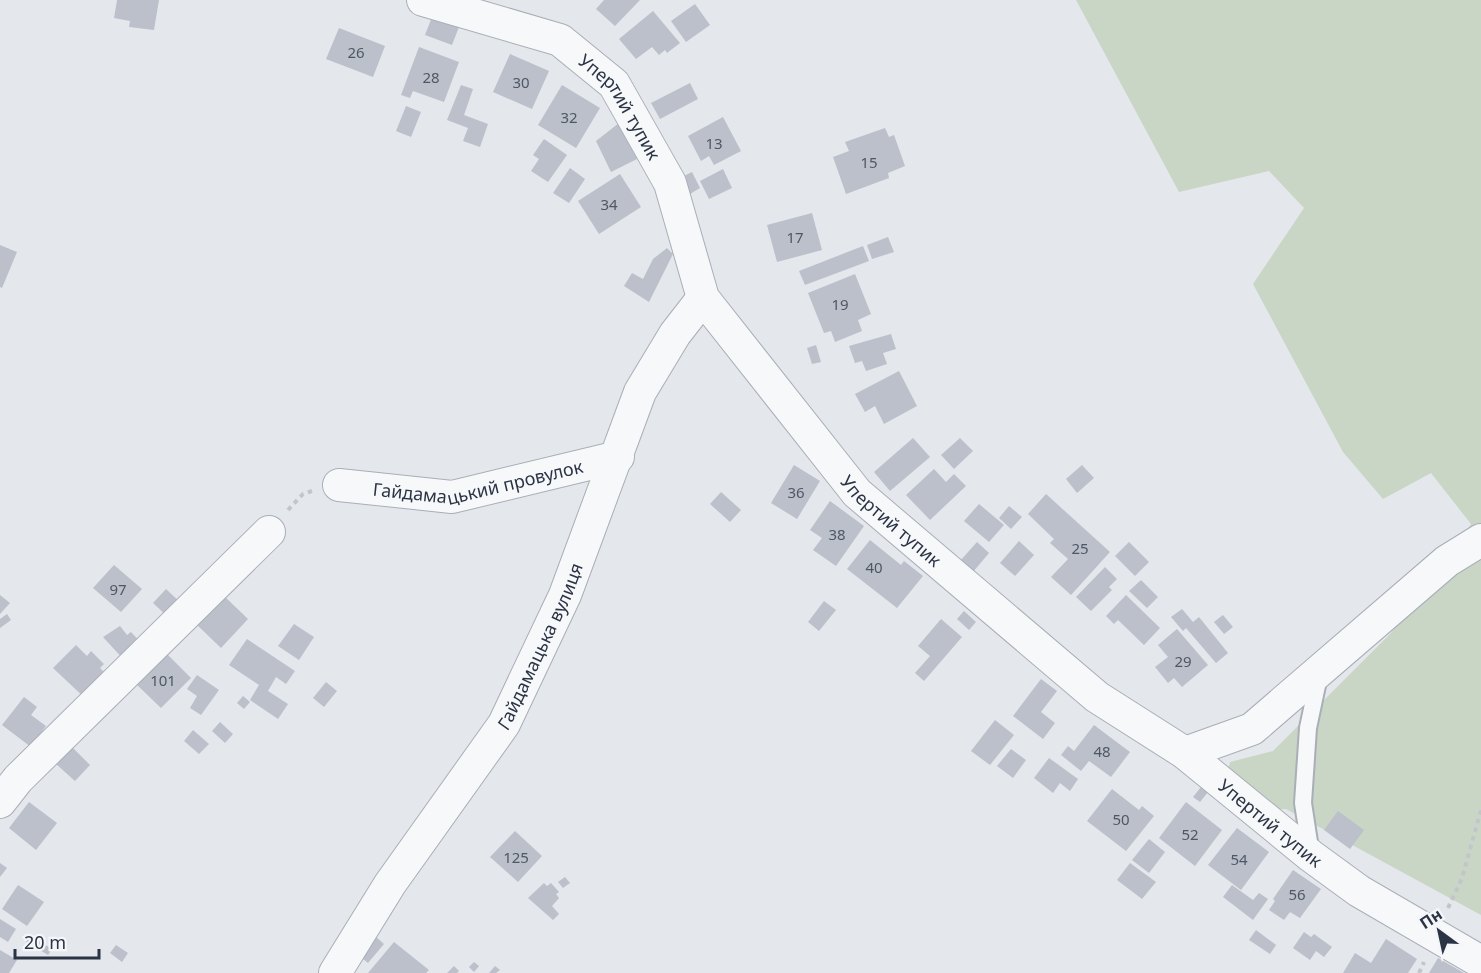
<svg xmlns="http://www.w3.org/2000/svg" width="1481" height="973" font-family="'Noto Sans',sans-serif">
  <rect width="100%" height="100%" fill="#e4e7ec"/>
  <!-- green -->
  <polygon fill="#c9d6c5" points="1076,0 1481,0 1481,915 1286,809 1260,810 1226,780 1230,762 1273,751 1391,633 1471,524 1431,473 1383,499 1343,452 1253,284 1304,208 1269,171 1179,192"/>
  <!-- building -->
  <g fill="#bbc0ca">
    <polygon points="117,0 159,0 154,30 129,27 130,21 114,18"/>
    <polygon points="604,0 640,0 615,26 596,9"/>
    <polygon points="695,4 710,25 686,42 671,21"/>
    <polygon points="653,11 680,43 667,53 665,50 659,55 652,47 636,59 619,39"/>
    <polygon points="432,17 459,27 452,45 425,35"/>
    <polygon points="339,28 385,46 373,77 326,59"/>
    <polygon points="419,47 459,62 444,102 413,91 410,98 401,95"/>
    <polygon points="510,54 549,71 532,109 493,92"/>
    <polygon points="690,83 698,99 660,119 651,103"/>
    <polygon points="461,85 473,89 464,115 488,124 480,147 463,141 468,128 447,120"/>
    <polygon points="562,85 600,108 576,148 538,125"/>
    <polygon points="406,106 421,112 411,137 396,131"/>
    <polygon points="723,117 741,151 714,165 709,156 701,161 688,136"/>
    <polygon points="619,123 637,159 611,172 596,141"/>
    <polygon points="885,128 889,137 894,135 905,166 888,173 889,178 846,194 833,157 849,151 845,142"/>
    <polygon points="544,139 567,155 548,182 531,171 539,159 533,155"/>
    <polygon points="570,168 585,179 569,203 553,193"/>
    <polygon points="723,169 732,188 709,199 700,181"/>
    <polygon points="692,172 700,188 690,194 682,177"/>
    <polygon points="620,174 641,207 599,234 578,201"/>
    <polygon points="812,213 822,250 777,262 767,225"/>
    <polygon points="888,237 894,252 872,259 867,245"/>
    <polygon points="0,245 17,252 2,288 0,287"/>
    <polygon points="863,246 869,261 805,285 799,271"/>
    <polygon points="667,248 673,254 649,302 624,286 632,273 643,279 653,259"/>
    <polygon points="855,274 871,314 858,320 862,331 835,342 831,331 824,333 808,293"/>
    <polygon points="891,334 896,349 883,353 887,364 866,371 862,361 855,363 849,346"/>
    <polygon points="816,345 821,362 812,364 807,348"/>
    <polygon points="899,371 917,406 884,424 875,406 865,412 855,394"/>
    <polygon points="913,438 930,457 890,491 874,472"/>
    <polygon points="960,438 973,451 954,469 941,455"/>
    <polygon points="794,465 820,481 797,519 771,503"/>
    <polygon points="1082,465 1094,478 1077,493 1066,479"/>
    <polygon points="934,469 946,482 954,474 966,486 930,520 906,495"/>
    <polygon points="721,492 741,510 730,522 710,504"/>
    <polygon points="1046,494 1110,552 1071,595 1051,577 1068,559 1050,543 1054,539 1028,514"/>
    <polygon points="830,501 864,526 836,566 813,550 822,538 810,530"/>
    <polygon points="979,504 1004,525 989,542 964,521"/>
    <polygon points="1009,506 1022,517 1011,529 999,518"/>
    <polygon points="870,540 901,565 904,561 923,576 897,608 847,569"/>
    <polygon points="1019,541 1034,555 1015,576 1000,563"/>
    <polygon points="977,542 989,553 973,572 960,561"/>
    <polygon points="1129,542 1149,562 1135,576 1115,556"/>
    <polygon points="114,565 142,589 121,612 93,588"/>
    <polygon points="1105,567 1117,579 1109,587 1112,590 1091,611 1076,597"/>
    <polygon points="1141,580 1158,597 1147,608 1129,591"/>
    <polygon points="166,589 183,605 170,619 153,603"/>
    <polygon points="222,594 248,619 221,648 194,622"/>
    <polygon points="0,595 10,603 0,614"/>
    <polygon points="1126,595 1160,628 1144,645 1118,620 1114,624 1106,616"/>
    <polygon points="824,601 836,610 819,631 808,622"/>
    <polygon points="1182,609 1193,622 1199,617 1228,653 1216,663 1186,628 1183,631 1171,617"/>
    <polygon points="964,611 976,622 969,630 957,619"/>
    <polygon points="7,614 11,620 0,628 0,619"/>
    <polygon points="1223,615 1233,627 1224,634 1214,622"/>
    <polygon points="941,619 962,637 924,681 915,673 930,656 918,646"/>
    <polygon points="294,624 314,637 299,660 278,646"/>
    <polygon points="120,626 127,635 131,632 143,645 125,661 103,637"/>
    <polygon points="1177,629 1208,665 1182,687 1174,678 1168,683 1155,667 1168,657 1158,645"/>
    <polygon points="247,639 295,671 286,684 276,677 268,691 288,704 278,719 250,700 259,685 229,665"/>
    <polygon points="76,645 87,656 91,651 104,664 100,668 109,677 87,700 53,668"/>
    <polygon points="165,652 191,678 161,708 135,683"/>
    <polygon points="197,675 219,690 201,715 190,708 197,696 187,689"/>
    <polygon points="1041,679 1057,691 1041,712 1055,723 1043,739 1013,716"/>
    <polygon points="326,682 337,691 324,707 313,698"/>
    <polygon points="243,696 250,702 244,709 237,703"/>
    <polygon points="24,697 37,707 31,715 46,726 31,747 2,725"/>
    <polygon points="995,720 1014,735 990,765 971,751"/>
    <polygon points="220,722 233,734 225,743 212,731"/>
    <polygon points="1094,725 1130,752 1111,777 1089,761 1081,771 1061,755 1068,746 1074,751"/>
    <polygon points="193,730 209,744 199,754 184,741"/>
    <polygon points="72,747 90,765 75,781 56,764"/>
    <polygon points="1011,749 1026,760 1013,778 997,766"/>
    <polygon points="1049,758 1078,779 1070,791 1060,783 1053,793 1034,778"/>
    <polygon points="1201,787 1208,792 1200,802 1193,797"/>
    <polygon points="1112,789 1139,810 1142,806 1154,816 1126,851 1087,821"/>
    <polygon points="29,802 57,823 36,850 9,828"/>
    <polygon points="1186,802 1222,830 1195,866 1159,838"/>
    <polygon points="1338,811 1364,830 1350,849 1324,830"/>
    <polygon points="1237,828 1269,852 1241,890 1208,865"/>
    <polygon points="515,831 542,856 518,882 490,857"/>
    <polygon points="1149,839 1165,852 1149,873 1132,860"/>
    <polygon points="0,863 7,868 0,877"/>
    <polygon points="1130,863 1156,882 1142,899 1117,880"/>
    <polygon points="1293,870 1321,889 1300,918 1290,912 1284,920 1269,910 1275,901 1273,899"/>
    <polygon points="565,877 570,883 563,888 558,882"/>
    <polygon points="544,883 547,886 551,883 559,892 556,894 559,898 552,906 559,914 553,920 528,898"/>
    <polygon points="18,885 44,902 27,926 2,909"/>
    <polygon points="1232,885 1253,900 1259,893 1268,899 1253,920 1223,897"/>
    <polygon points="0,919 16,929 8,942 0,937"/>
    <polygon points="1256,930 1276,945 1270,954 1249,940"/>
    <polygon points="1304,932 1311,937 1314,934 1332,947 1324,957 1316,951 1310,960 1293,948"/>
    <polygon points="29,935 52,949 48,955 25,941"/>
    <polygon points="374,935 384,944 368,963 358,955"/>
    <polygon points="1386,939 1417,959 1408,973 1343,973 1355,953 1371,963"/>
    <polygon points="394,942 429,970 426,973 368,973"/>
    <polygon points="116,945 128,953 122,962 110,953"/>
    <polygon points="0,950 17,960 9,973 0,973"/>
    <polygon points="1438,958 1464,973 1429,973"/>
    <polygon points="474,962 479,966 474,972 469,967"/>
    <polygon points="454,966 459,971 457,973 447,973"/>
    <polygon points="495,966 500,970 496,973 489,973"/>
  </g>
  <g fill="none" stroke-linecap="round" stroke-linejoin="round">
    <!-- service casing -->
    <g stroke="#a9aeb7" stroke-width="20">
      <polyline id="service" points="1311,855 1303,803 1308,728 1319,676"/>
    </g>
    <!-- minor casing -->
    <g stroke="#a9aeb7" stroke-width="34">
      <g id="minor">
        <path id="s1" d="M423 0 560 40 614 84 670 183 703 298 857 493 1097 697 1185 753 1311 856 1359 891 1481 962"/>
        <path id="s2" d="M339 485 452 497 618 457"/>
        <polyline points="1185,753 1252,729 1447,561 1481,540"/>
        <polyline points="0,802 18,779 269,532"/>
        <path id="s3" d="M335 973 390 884 504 724 565 595 640 392 675 334 703 298"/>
      </g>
    </g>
    <!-- path -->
    <g stroke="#c2c5cb" stroke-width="4" stroke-dasharray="4.5 4.5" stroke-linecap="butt">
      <polyline points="288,510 303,494 312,491"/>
      <polyline points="1448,908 1462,878 1481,810"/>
      <polyline points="1419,973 1424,962"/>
    </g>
    <!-- service -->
    <use href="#service" stroke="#f7f8fa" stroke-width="16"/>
    <!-- minor -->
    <use href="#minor" stroke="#f7f8fa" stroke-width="32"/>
  </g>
  <g text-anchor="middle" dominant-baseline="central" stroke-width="4.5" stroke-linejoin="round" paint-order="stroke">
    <!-- number labels -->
    <g font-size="15" fill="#4f5766">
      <text x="356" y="52">26</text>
      <text x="431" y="77">28</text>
      <text x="521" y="82">30</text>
      <text x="569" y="117">32</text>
      <text x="714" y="143">13</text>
      <text x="869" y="162">15</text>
      <text x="609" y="204">34</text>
      <text x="795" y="237">17</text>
      <text x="840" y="304">19</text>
      <text x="796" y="492">36</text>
      <text x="837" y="534">38</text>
      <text x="1080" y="548">25</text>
      <text x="874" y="567">40</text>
      <text x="118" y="589">97</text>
      <text x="1183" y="661">29</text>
      <text x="163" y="680">101</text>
      <text x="1102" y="751">48</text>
      <text x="1121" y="819">50</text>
      <text x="1190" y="834">52</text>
      <text x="516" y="857">125</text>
      <text x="1239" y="859">54</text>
      <text x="1297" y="894">56</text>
    </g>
    <!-- street labels -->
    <g font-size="18" fill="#2b3445" stroke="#f4f6f9">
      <text stroke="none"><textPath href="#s1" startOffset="234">Упертий тупик</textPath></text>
      <text stroke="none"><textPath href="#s2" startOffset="141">Гайдамацький провулок</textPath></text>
      <text stroke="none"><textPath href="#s1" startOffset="738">Упертий тупик</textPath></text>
      <text stroke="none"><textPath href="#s3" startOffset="387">Гайдамацька вулиця</textPath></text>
      <text stroke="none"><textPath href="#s1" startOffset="1224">Упертий тупик</textPath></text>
    </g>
  </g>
  <!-- north arrow -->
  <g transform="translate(1439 931) rotate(327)" stroke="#f4f6f9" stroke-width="4.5" paint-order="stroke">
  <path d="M0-4.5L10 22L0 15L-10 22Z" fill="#2b3445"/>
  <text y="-9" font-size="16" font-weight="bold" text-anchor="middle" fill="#2b3445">Пн</text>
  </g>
  <!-- scale -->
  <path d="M15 949v9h84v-9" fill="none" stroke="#2b3445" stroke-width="3"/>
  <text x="24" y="949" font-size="18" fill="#2b3445" stroke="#f4f6f9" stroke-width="4.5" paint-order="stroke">20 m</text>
</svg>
